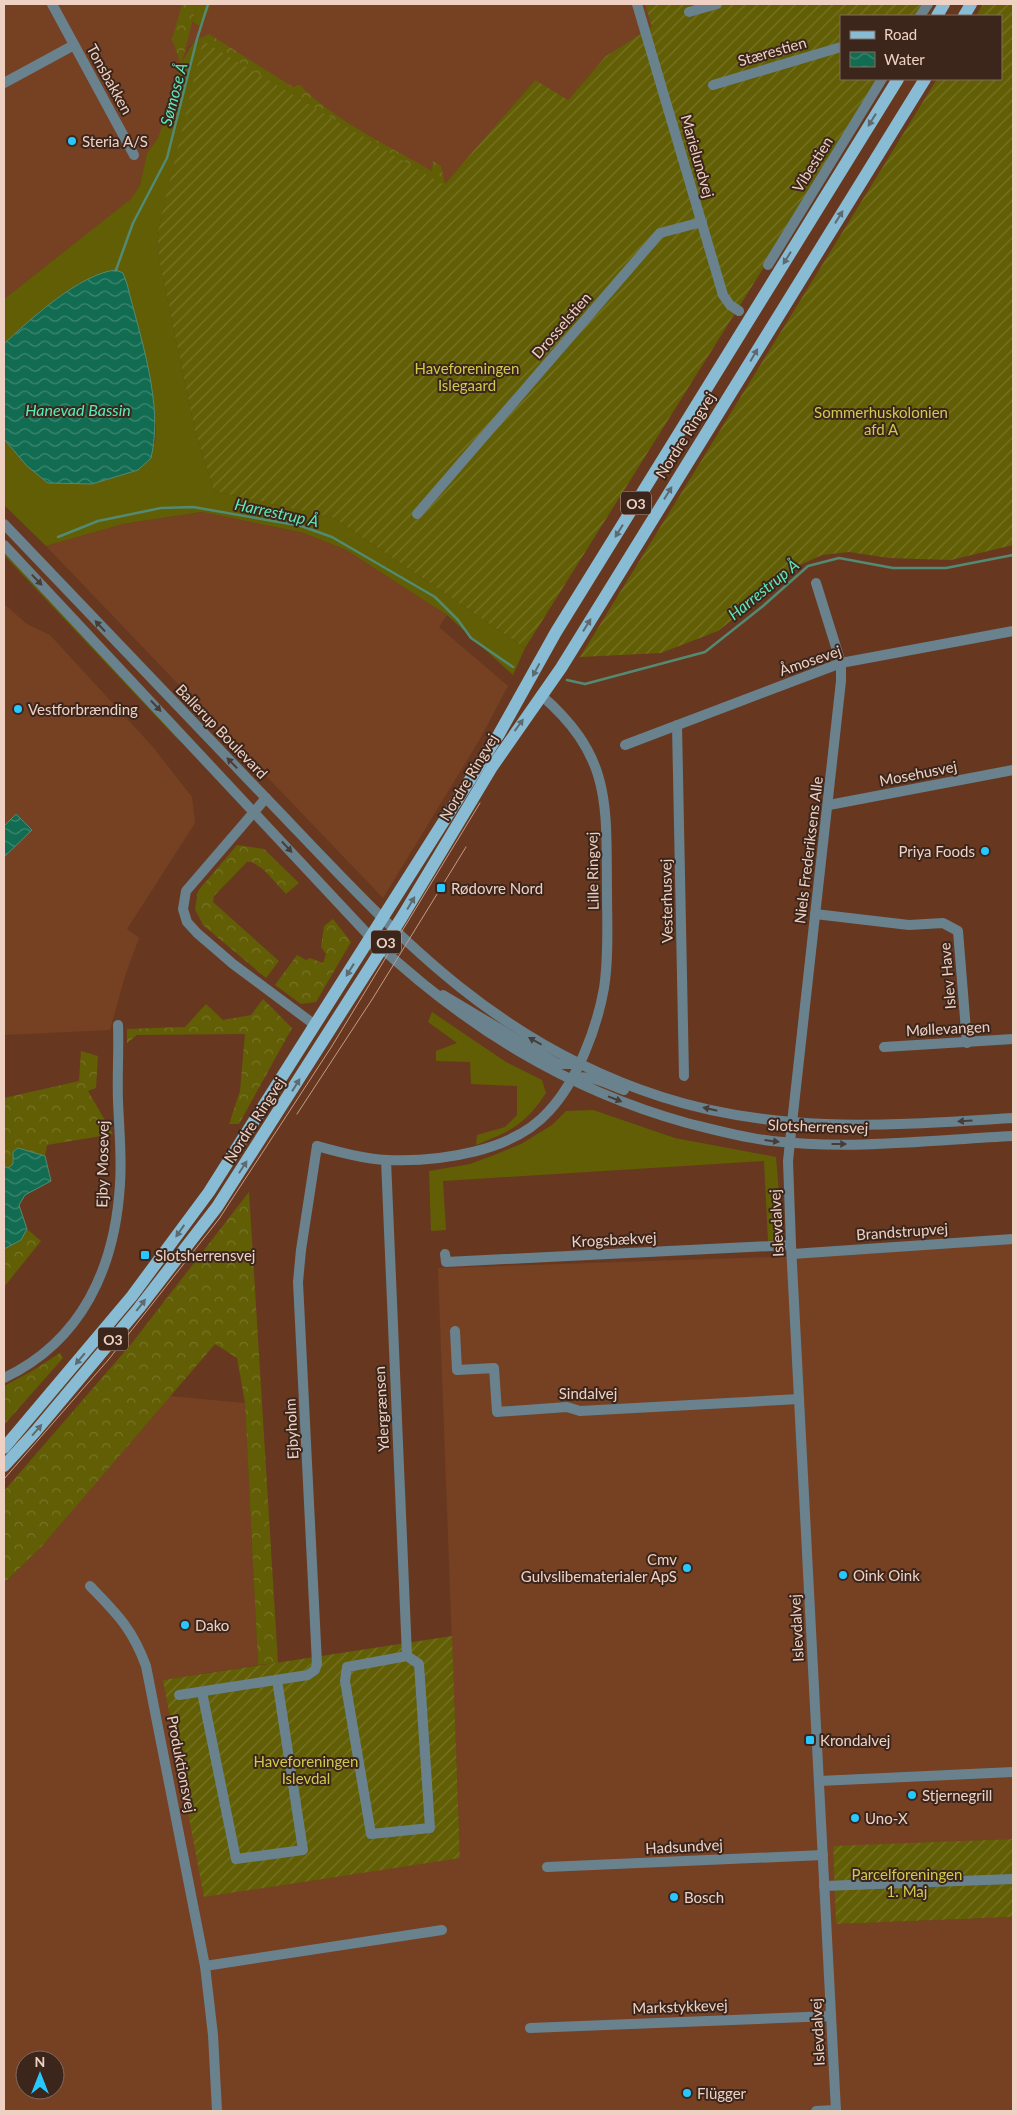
<svg xmlns="http://www.w3.org/2000/svg" width="1017" height="2115" font-family="Lato,sans-serif">
  <defs>
    <pattern id="forest-crowns" width="20" height="18" patternUnits="userSpaceOnUse" patternTransform="scale(1.25)"><rect width="20" height="18" fill="#615e05"/><path d="M2 6a3 3 0 1 1 6 0M12 15a3 3 0 1 1 6 0" fill="none" stroke="#787428"/></pattern>
    <pattern id="garden-furrows" width="10" height="10" patternUnits="userSpaceOnUse" patternTransform="scale(1.25)"><rect width="10" height="10" fill="#615e05"/><path d="M-1 1l2-2M0 10L10 0M9 11l2-2" fill="none" stroke="#787428"/></pattern>
    <pattern id="water-waves" width="16" height="10" patternUnits="userSpaceOnUse" patternTransform="scale(1.25)"><rect width="16" height="10" fill="#116c51"/><path d="M0 5q4-4 8 0t8 0" fill="none" stroke="#408770"/></pattern>
  </defs>
  <rect width="100%" height="100%" fill="#67381f"/>
  <!-- built -->
  <g fill="#764023" fill-rule="evenodd">
    <polygon points="4,4 645,4 653,27 606,56 568,100 534,81 444,185 203,41 189,46 158,138 147,153 140,185 131,200 4,299"/>
    <polygon points="202,512 304,533 346,550 447,615 439,627 508,686 480,739 383,898 46,546 123,524"/>
    <polygon points="4,604 27,624 50,635 152,746 192,797 195,823 127,929 139,938 125,976 110,1030 4,1035"/>
    <path d="M1013 1242V1839L833 1847 837 1924 1013 1917V2111H4V1583L43 1545 169 1396 245 1403 258 1665 164 1680 460 1858 438 1268 805 1256ZM25 2060H55V2090H25Z"/>
  </g>
  <!-- grass -->
  <g fill="#615e05">
    <polygon points="197,4 211,4 201,27 193,22"/>
    <path d="M197 40 202 50 157 235 159 259 195 431 214 491 334 518 525 648 513 675 447 615 346 550 304 533 202 512 123 524 46 546 4 505V439L27 466 48 483 92 484 138 470 155 443 156 426 147 366 116 270C81 273 29 320 4 344V299L131 199 140 185 147 153 158 138 181 65 190 47Z"/>
    <polygon points="4,551 173,732 182,744 4,555"/>
    <path d="M432 1012 506 1062 542 1080 546 1093C525 1125 511 1131 476 1145L477 1135 505 1127 517 1115V1086L471 1084 470 1062 436 1061V1051L457 1043 428 1022Z"/>
    <polygon points="593,1110 675,1138 776,1157 783,1240 768,1241 764,1161 443,1181 446,1230 431,1231 429,1171 470,1164 494,1155 521,1144 552,1125 566,1111"/>
  </g>
  <!-- forest -->
  <g fill="url(#forest-crowns)">
    <polygon points="182,4 197,4 181,65 172,39"/>
    <path d="M209 34 293 87 300 85C331 118 392 148 432 171L433 161 441 166 446 188 202 50 197 40Z"/>
    <polygon points="237,845 264,849 299,883 286,894 264,870 252,862 247,862 214,896 213,902 279,961 266,978 203,925 195,909 198,891"/>
    <polygon points="333,919 351,942 316,1002 301,1004 275,985 297,955 306,960 310,958 323,963 326,954 321,947 324,926"/>
    <polygon points="263,999 292,1028 239,1124 229,1124 240,1091 245,1034 137,1035 127,1043 127,1029 185,1027 206,1004 223,1020 251,1015"/>
    <polygon points="81,1051 98,1056 96,1088 88,1091 113,1134 47,1145 45,1156 18,1148 13,1152 13,1164 8,1168 4,1166 4,1098 79,1081"/>
    <polygon points="249,1192 278,1663 258,1665 245,1403 237,1358 215,1344 43,1545 4,1583 4,1491 132,1343"/>
    <polygon points="27,1229 41,1241 4,1287 4,1249 21,1240"/>
    <polygon points="60,1353 63,1358 4,1425 4,1386 32,1371"/>
  </g>
  <!-- garden -->
  <g fill="url(#garden-furrows)">
    <polygon points="645,4 929,4 921,16 841,16 841,79 882,79 525,648 334,518 214,491 195,431 159,259 157,235 203,41 444,185 535,80 568,100 606,56 652,27"/>
    <polygon points="983,4 1013,4 1013,545 951,560 889,558 849,552 822,555 800,565 718,631 661,653 580,657 937,79 1001,79 1001,16 976,16"/>
    <polygon points="452,1636 460,1858 204,1897 163,1680"/>
    <polygon points="1013,1839 1013,1917 836,1924 833,1846"/>
  </g>
  <!-- water -->
  <g fill="url(#water-waves)" stroke="#538a73">
    <path d="M116 270 123 273 127 284C140 337 164 404 151 458L138 470 92 484 48 483 27 466 4 439V344C29 320 81 273 116 270Z"/>
    <polygon points="16,814 32,830 4,857 4,826"/>
    <polygon points="18,1148 45,1156 51,1181 25,1195 19,1205 27,1229 21,1240 4,1249 4,1166 8,1168 13,1164 13,1152"/>
  </g>
  <g fill="none" stroke-linecap="round" stroke-linejoin="round">
    <!-- stream -->
    <g stroke="#538a73" stroke-width="2.5">
      <polyline points="116,270 133,223 167,158 197,39 208,4"/>
      <polyline points="58,537 98,521 161,508 193,507 301,526 332,537 435,597 458,620 471,638 513,667"/>
      <polyline points="567,680 585,684 705,652 763,606 808,566 839,558 893,568 946,568 1013,555"/>
    </g>
    <!-- minor -->
    <g stroke="#69828e" stroke-width="10">
      <polyline points="52,4 134,155"/>
      <polyline points="637,4 723,295 730,305 739,311"/>
      <polyline points="689,12 717,4"/>
      <polyline points="920,16 928,4"/>
      <polyline points="4,83 74,45"/>
      <polyline points="713,85 841,47"/>
      <polyline points="768,265 882,79"/>
      <polyline points="417,514 660,233 702,222"/>
      <polyline points="677,725 684,1076"/>
      <polyline points="625,745 841,663 1013,631"/>
      <polyline points="829,805 1013,770"/>
      <polyline points="815,914 909,925 943,923 958,931 967,1043"/>
      <polyline points="884,1047 1013,1039"/>
      <polyline points="792,1123 841,681 841,663 816,583"/>
      <polyline points="386,1160 407,1656 347,1667 345,1681 371,1834 430,1828 419,1664 407,1656"/>
      <polyline points="445,1254 446,1262 791,1245"/>
      <polyline points="792,1254 1013,1239"/>
      <polyline points="455,1331 457,1370 494,1368 497,1412 567,1407 580,1411 799,1399"/>
      <path d="M4 1378C82 1341 115 1268 120 1184 122 1157 119 1128 118 1101 117 1076 119 1050 118 1025"/>
      <path d="M90 1586C117 1614 132 1628 146 1666L205 1966 213 2035 217 2111"/>
      <polyline points="202,1692 236,1859 303,1850 277,1680"/>
      <polyline points="179,1695 308,1675 315,1670 317,1664 298,1282 301,1250 317,1146"/>
      <polyline points="819,1781 1013,1772"/>
      <polyline points="547,1867 823,1855"/>
      <polyline points="824,1886 1013,1879"/>
      <polyline points="205,1966 442,1930"/>
      <polyline points="530,2028 831,2016"/>
      <polyline points="816,2111 836,2110"/>
    </g>
    <!-- tertiary -->
    <g stroke="#69828e" stroke-width="10">
      <path d="M4 524C91 615 178 707 266 798 389 926 487 1041 662 1097 780 1135 893 1125 1013 1118"/>
      <path d="M4 545 374 941C466 1027 565 1089 687 1123 715 1130 744 1138 772 1141 852 1150 933 1140 1013 1136"/>
      <polyline points="266,798 186,891 183,909 187,922 197,933 233,964 315,1025"/>
      <polyline points="443,995 558,1064 578,1064"/>
      <path d="M570 1080C588 1072 606 1084 624 1090"/>
      <polyline points="792,1123 788,1161 791,1245 836,2111"/>
      <path d="M317 1146C339 1152 364 1159 387 1160 439 1162 513 1152 549 1111 577 1081 597 1028 604 988 609 956 607 922 607 890 606 803 612 757 541 695"/>
    </g>
    <!-- primary -->
    <g stroke="#87bcd4" stroke-width="12">
      <polyline points="937,16 944,4"/>
      <polyline points="964,16 971,4"/>
      <polyline points="4,1448 132,1296 209,1192 499,734 556,632 898,79"/>
      <polyline points="4,1466 35,1432 139,1308 217,1207 402,917 492,767 561,668 925,79"/>
    </g>
    <!-- tram -->
    <g stroke="#c09c8b" stroke-width="1">
      <polyline points="297,1114 373,998 466,847"/>
      <polyline points="4,1479 109,1359 219,1219 332,1046 480,803"/>
    </g>
  </g>
  <!-- one-way arrows -->
  <defs><path id="oneway-solid" d="M-6-.8H1V-3.2L6.5 0L1 3.2V.8H-6Z" transform="scale(1.25)"/></defs>
  <g fill="#5e6a6f">
    <use href="#oneway-solid" transform="translate(872 120) rotate(122)"/>
    <use href="#oneway-solid" transform="translate(839 217) rotate(-58)"/>
    <use href="#oneway-solid" transform="translate(787 258) rotate(122)"/>
    <use href="#oneway-solid" transform="translate(754 355) rotate(-60)"/>
    <use href="#oneway-solid" transform="translate(668 493) rotate(-58)"/>
    <use href="#oneway-solid" transform="translate(619 531) rotate(122)"/>
    <use href="#oneway-solid" transform="translate(587 625) rotate(-58)"/>
    <use href="#oneway-solid" transform="translate(536 670) rotate(118)"/>
    <use href="#oneway-solid" transform="translate(519 725) rotate(-54)"/>
    <use href="#oneway-solid" transform="translate(411 903) rotate(-59)"/>
    <use href="#oneway-solid" transform="translate(350 970) rotate(122)"/>
    <use href="#oneway-solid" transform="translate(296 1085) rotate(-58)"/>
    <use href="#oneway-solid" transform="translate(243 1167) rotate(-57)"/>
    <use href="#oneway-solid" transform="translate(180 1231) rotate(125)"/>
    <use href="#oneway-solid" transform="translate(141 1305) rotate(-52)"/>
    <use href="#oneway-solid" transform="translate(80 1359) rotate(130)"/>
    <use href="#oneway-solid" transform="translate(37 1430) rotate(-49)"/>
  </g>
  <g fill="#473d38">
    <use href="#oneway-solid" transform="translate(37 580) rotate(46)"/>
    <use href="#oneway-solid" transform="translate(100 626) rotate(-133)"/>
    <use href="#oneway-solid" transform="translate(156 706) rotate(47)"/>
    <use href="#oneway-solid" transform="translate(232 763) rotate(-134)"/>
    <use href="#oneway-solid" transform="translate(287 847) rotate(47)"/>
    <use href="#oneway-solid" transform="translate(535 1041) rotate(-151)"/>
    <use href="#oneway-solid" transform="translate(615 1099) rotate(21)"/>
    <use href="#oneway-solid" transform="translate(710 1109) rotate(-167)"/>
    <use href="#oneway-solid" transform="translate(965 1121) rotate(177)"/>
    <use href="#oneway-solid" transform="translate(772 1141) rotate(7)"/>
    <use href="#oneway-solid" transform="translate(839 1144)"/>
  </g>
  <!-- markers -->
  <g fill="#27c8ff" stroke="#3c261c" stroke-width="2">
    <circle cx="72" cy="141" r="5"/>
    <circle cx="18" cy="709" r="5"/>
    <circle cx="985" cy="851" r="5"/>
    <rect x="436" y="883" width="10" height="10" rx="2.5"/>
    <rect x="140" y="1250" width="10" height="10" rx="2.5"/>
    <circle cx="687" cy="1568" r="5"/>
    <circle cx="843" cy="1575" r="5"/>
    <circle cx="185" cy="1625" r="5"/>
    <rect x="805" y="1735" width="10" height="10" rx="2.5"/>
    <circle cx="912" cy="1795" r="5"/>
    <circle cx="855" cy="1818" r="5"/>
    <circle cx="674" cy="1897" r="5"/>
    <circle cx="687" cy="2093" r="5"/>
  </g>
  <g text-anchor="middle" dominant-baseline="central" stroke-width="4" stroke-linejoin="round" paint-order="stroke">
    <!-- shield labels -->
    <g fill="#3c261c" stroke="#b99e91" stroke-width="1">
      <rect x="621" y="491.5" width="30" height="23" rx="4"/>
      <rect x="371" y="930.5" width="30" height="23" rx="4"/>
      <rect x="98" y="1327.5" width="30" height="23" rx="4"/>
    </g>
    <g font-size="14" font-weight="bold" fill="#eed1c3">
      <text x="636" y="503">O3</text>
      <text x="386" y="942">O3</text>
      <text x="113" y="1339">O3</text>
    </g>
    <!-- street labels -->
    <g font-size="15" fill="#eed1c3" stroke="#3c261c">
      <text transform="translate(772 51) rotate(-16)">Stærestien</text>
      <text transform="translate(110 79) rotate(61)">Tonsbakken</text>
      <text transform="translate(698 156) rotate(74)">Marielundvej</text>
      <text transform="translate(812 164) rotate(-58)">Vibestien</text>
      <text transform="translate(561 325) rotate(-49)">Drosselstien</text>
      <text transform="translate(685 435) rotate(-58)">Nordre Ringvej</text>
      <text transform="translate(810 660) rotate(-19)">Åmosevej</text>
      <text transform="translate(222 731) rotate(46)">Ballerup Boulevard</text>
      <text transform="translate(918 773) rotate(-11)">Mosehusvej</text>
      <text transform="translate(468 777) rotate(-59)">Nordre Ringvej</text>
      <text transform="translate(808 850) rotate(-83)">Niels Frederiksens Alle</text>
      <text transform="translate(592 871) rotate(-91)">Lille Ringvej</text>
      <text transform="translate(666 901) rotate(-91)">Vesterhusvej</text>
      <text transform="translate(947 976) rotate(-95)">Islev Have</text>
      <text transform="translate(948 1028) rotate(-3)">Møllevangen</text>
      <text transform="translate(254 1120) rotate(-57)">Nordre Ringvej</text>
      <text transform="translate(818 1126) rotate(2)">Slotsherrensvej</text>
      <text transform="translate(102 1164) rotate(-89)">Ejby Mosevej</text>
      <text transform="translate(776 1223) rotate(-93)">Islevdalvej</text>
      <text transform="translate(902 1231) rotate(-4)">Brandstrupvej</text>
      <text transform="translate(614 1239) rotate(-3)">Krogsbækvej</text>
      <text x="588" y="1393">Sindalvej</text>
      <text transform="translate(381 1409) rotate(-93)">Ydergrænsen</text>
      <text transform="translate(291 1429) rotate(-93)">Ejbyholm</text>
      <text transform="translate(796 1628) rotate(-93)">Islevdalvej</text>
      <text transform="translate(182 1764) rotate(79)">Produktionsvej</text>
      <text transform="translate(684 1846) rotate(-3)">Hadsundvej</text>
      <text transform="translate(680 2006) rotate(-2)">Markstykkevej</text>
      <text transform="translate(817 2032) rotate(-93)">Islevdalvej</text>
    </g>
    <!-- poi labels -->
    <g font-size="15" fill="#eed1c3" stroke="#3c261c" text-anchor="start">
      <text x="82" y="141">Steria A/S</text>
      <text x="28" y="709">Vestforbrænding</text>
      <text x="975" y="851" text-anchor="end">Priya Foods</text>
      <text x="451" y="888">Rødovre Nord</text>
      <text x="155" y="1255">Slotsherrensvej</text>
      <text x="677" y="1559" text-anchor="end">Cmv<tspan x="677" dy="17">Gulvslibematerialer ApS</tspan></text>
      <text x="853" y="1575">Oink Oink</text>
      <text x="195" y="1625">Dako</text>
      <text x="820" y="1740">Krondalvej</text>
      <text x="922" y="1795">Stjernegrill</text>
      <text x="865" y="1818">Uno-X</text>
      <text x="684" y="1897">Bosch</text>
      <text x="697" y="2093">Flügger</text>
    </g>
    <!-- park labels -->
    <g font-size="15" fill="#ceca4e" stroke="#3c261c">
      <text x="467" y="368">Haveforeningen<tspan x="467" dy="17">Islegaard</tspan></text>
      <text x="881" y="412">Sommerhuskolonien<tspan x="881" dy="17">afd A</tspan></text>
      <text x="306" y="1761">Haveforeningen<tspan x="306" dy="17">Islevdal</tspan></text>
      <text x="907" y="1874">Parcelforeningen<tspan x="907" dy="17">1. Maj</tspan></text>
    </g>
    <!-- water labels -->
    <g font-size="16" font-style="italic" fill="#5aecbb" stroke="#3c261c">
      <text transform="translate(173 94) rotate(-75)">Sømose Å</text>
      <text x="78" y="409">Hanevad Bassin</text>
      <text transform="translate(277 512) rotate(12)">Harrestrup Å</text>
      <text transform="translate(763 589) rotate(-39)">Harrestrup Å</text>
    </g>
  </g>
  <!-- border -->
  <rect width="1017" height="2115" fill="none" stroke="#eed1c3" stroke-width="10"/>
  <!-- legend -->
  <rect x="840" y="15" width="162" height="65" fill="#3c261c" stroke="#836a5f"/>
  <rect x="850" y="31" width="25" height="8" fill="#87bcd4" stroke="#836a5f"/>
  <text x="884" y="40" font-size="15" fill="#eed1c3">Road</text>
  <rect x="850" y="52" width="25" height="15" fill="url(#water-waves)" stroke="#836a5f"/>
  <text x="884" y="65" font-size="15" fill="#eed1c3">Water</text>
  <!-- north arrow -->
  <g transform="translate(40 2075)"><circle r="24" fill="#3c261c" stroke="#836a5f"/>
  <path d="M0-4L9 19L0 12L-9 19Z" fill="#27c8ff"/>
  <text y="-8" font-size="14" font-weight="bold" text-anchor="middle" fill="#eed1c3">N</text>
  </g>
</svg>
